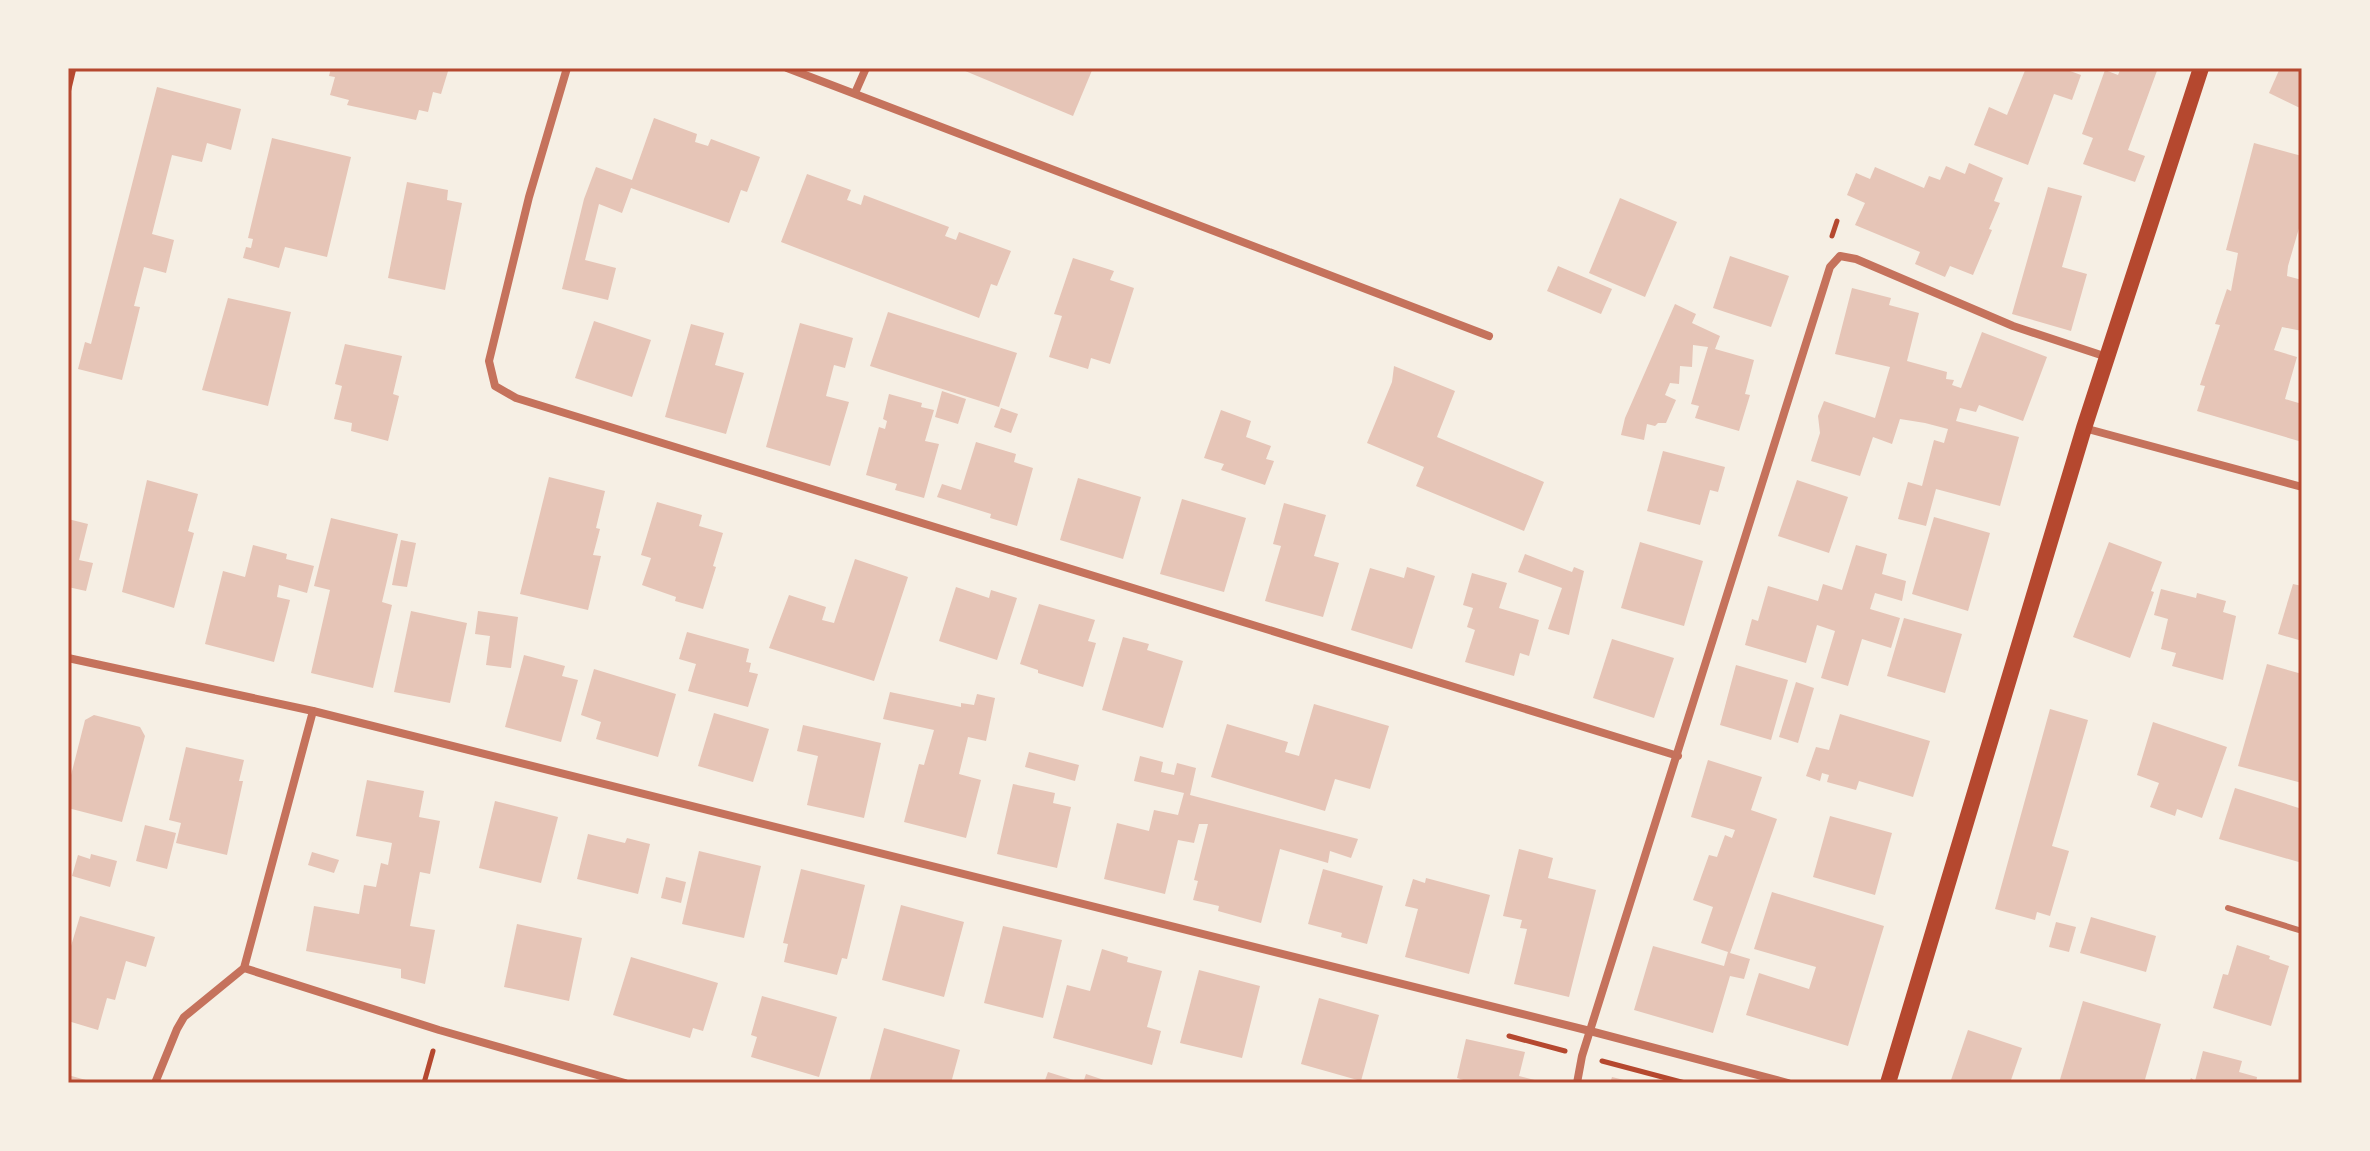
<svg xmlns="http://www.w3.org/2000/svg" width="2370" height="1151" font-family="'PT Sans',sans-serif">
  <rect width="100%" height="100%" fill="#f6efe4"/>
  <!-- building -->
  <g fill="#e6c5b7">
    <polygon points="331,68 449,68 441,94 433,92 428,112 419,110 416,120 347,105 349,100 330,95 335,77 329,76"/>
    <polygon points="958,68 1093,68 1073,116"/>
    <polygon points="2026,68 2062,68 2081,75 2072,100 2054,94 2028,165 1974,145 1989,107 2007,115"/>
    <polygon points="2121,68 2158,68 2128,150 2145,156 2135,182 2083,164 2093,138 2082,134 2105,70 2118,75"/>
    <polygon points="2280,68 2302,68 2302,109 2269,93"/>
    <polygon points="157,87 241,109 231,150 207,143 202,162 172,155 152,234 174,240 166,273 144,267 134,306 140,307 122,380 78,369 85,342 91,344"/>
    <polygon points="654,118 697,134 695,142 708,146 711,139 760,157 747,192 741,190 729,223 631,188 622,213 599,204 585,260 616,268 608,300 562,289 584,199 596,167 632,180"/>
    <polygon points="272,138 351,157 327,257 285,247 279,268 243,258 246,247 251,248 253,239 248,238"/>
    <polygon points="2254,143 2302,156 2302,218 2288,266 2287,276 2302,280 2302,331 2282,327 2274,350 2297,357 2285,399 2302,404 2302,442 2197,411 2205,386 2200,385 2220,325 2215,324 2227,289 2231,291 2238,253 2226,250"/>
    <polygon points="1969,163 2003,178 1994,201 2000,203 1989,229 1992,230 1973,275 1950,266 1945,277 1915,264 1920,252 1855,225 1865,203 1847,195 1856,173 1870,179 1875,167 1924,188 1929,176 1940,180 1946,166 1965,174"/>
    <polygon points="807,174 851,190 847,200 861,205 864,195 949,227 945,236 956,240 959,232 1011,251 997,286 991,284 979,318 781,242"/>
    <polygon points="407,182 448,190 447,200 462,203 445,290 388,278"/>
    <polygon points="2048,187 2082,196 2062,267 2087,274 2071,331 2012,314"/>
    <polygon points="1620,198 1677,222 1645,297 1589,273"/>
    <polygon points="1730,256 1789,276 1771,327 1713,308"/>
    <polygon points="1073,258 1114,271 1110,280 1134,288 1110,364 1091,358 1088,369 1049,357 1062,316 1054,314"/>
    <polygon points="1558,266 1612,289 1601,314 1547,291"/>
    <polygon points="1852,288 1891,298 1889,305 1919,313 1907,361 1947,372 1946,379 1954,380 1952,385 1961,388 1982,332 2047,357 2023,421 1979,405 1976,412 1960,408 1956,421 2019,437 2000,506 1936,489 1926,526 1898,519 1908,482 1922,486 1934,440 1944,443 1948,429 1925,423 1900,419 1892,444 1873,437 1860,476 1811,461 1820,433 1818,416 1824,401 1875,418 1890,367 1835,354"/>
    <polygon points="228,298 291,312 268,406 202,390"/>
    <polygon points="1675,304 1696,314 1692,323 1720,336 1715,349 1754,360 1745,394 1750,395 1739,431 1695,418 1699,406 1691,404 1708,347 1693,345 1692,367 1680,366 1679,384 1670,383 1665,395 1676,400 1666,423 1658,423 1655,426 1647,424 1644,440 1621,435 1625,418"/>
    <polygon points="888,312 1017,353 999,407 870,366"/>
    <polygon points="594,321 651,340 632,397 575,378"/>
    <polygon points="800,323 853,338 845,368 834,365 826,396 849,402 830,466 766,447"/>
    <polygon points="691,324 724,333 715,365 744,373 726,434 665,417"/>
    <polygon points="345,344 402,356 393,394 399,396 388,441 351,431 352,423 334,419 342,386 335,384"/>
    <polygon points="1394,366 1455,391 1437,437 1544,482 1524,531 1416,486 1424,467 1367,443 1392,382"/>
    <polygon points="942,391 966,399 958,424 935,417"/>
    <polygon points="889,394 922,403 921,407 934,410 925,441 939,444 924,498 895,490 897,484 866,475 879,427 885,429 887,421 883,419"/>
    <polygon points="1001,408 1018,414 1011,433 994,427"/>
    <polygon points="1221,410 1251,421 1246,437 1271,446 1266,459 1274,461 1265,485 1221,470 1224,464 1204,458"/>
    <polygon points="976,442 1016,454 1014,462 1033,468 1017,526 990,518 991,514 937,497 942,484 961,490"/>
    <polygon points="1663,451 1725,467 1718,492 1710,490 1700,525 1647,511"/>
    <polygon points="549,477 605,491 596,528 600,529 593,555 601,556 588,610 520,594"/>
    <polygon points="1078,478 1141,497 1123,559 1060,540"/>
    <polygon points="147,480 198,494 188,531 194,533 174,608 122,592"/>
    <polygon points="1797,480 1848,497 1829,553 1778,536"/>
    <polygon points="1182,499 1246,518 1224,592 1160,574"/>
    <polygon points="657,502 702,515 699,526 723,533 713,566 716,567 703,609 675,601 676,597 642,585 651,558 641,555"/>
    <polygon points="1284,503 1326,515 1314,556 1339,563 1323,617 1265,601 1281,546 1273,544"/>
    <polygon points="1934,517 1990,533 1968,611 1912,594"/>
    <polygon points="331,518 398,534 382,602 392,605 373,688 311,673 330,590 314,586"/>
    <polygon points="68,519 88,524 79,560 93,563 86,591 68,587"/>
    <polygon points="401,540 416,543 407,587 392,585"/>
    <polygon points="1640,542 1703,561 1684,626 1621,608"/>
    <polygon points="2109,542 2162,562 2151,591 2154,592 2130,658 2073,637"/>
    <polygon points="253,545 287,554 286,559 314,566 307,593 279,585 277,597 290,600 274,662 205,644 223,571 245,577"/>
    <polygon points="1856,545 1887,554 1882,574 1906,581 1902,601 1875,593 1870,609 1900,618 1891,648 1862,639 1848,686 1821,678 1835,631 1817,625 1806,663 1745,645 1752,619 1758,621 1768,586 1818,601 1823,584 1842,590"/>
    <polygon points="1525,554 1572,572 1574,567 1584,571 1569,635 1548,629 1562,588 1518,572"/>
    <polygon points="855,559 908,577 874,681 769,648 789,595 826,607 822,620 834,623"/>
    <polygon points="1407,567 1435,576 1412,649 1351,630 1370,568 1404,578"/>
    <polygon points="1472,573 1507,583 1499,608 1539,620 1529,656 1520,653 1514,676 1465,662 1475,630 1467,627 1473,608 1463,605"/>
    <polygon points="2293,584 2302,586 2302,641 2278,634"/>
    <polygon points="956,587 989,598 991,590 1017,598 997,660 939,641"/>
    <polygon points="2161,589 2196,598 2197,593 2226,601 2223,612 2236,616 2223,680 2172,666 2176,653 2161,649 2168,619 2154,615"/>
    <polygon points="1039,604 1095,620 1088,641 1096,643 1083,687 1038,673 1038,670 1020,664"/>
    <polygon points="411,611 467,623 450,703 394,692"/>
    <polygon points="478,611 518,617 511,668 486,665 490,636 475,634"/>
    <polygon points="1904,618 1962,634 1945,693 1887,676"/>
    <polygon points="687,632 749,649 746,662 751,663 749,672 758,674 748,707 688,691 696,664 679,659"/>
    <polygon points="1123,637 1149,644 1147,650 1183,661 1163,728 1102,710"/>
    <polygon points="1612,639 1674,658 1654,718 1593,698"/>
    <polygon points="524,655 565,666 562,676 578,680 561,742 505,727"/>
    <polygon points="2267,664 2302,674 2302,783 2238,766"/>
    <polygon points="1736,665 1788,680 1771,740 1720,725"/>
    <polygon points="594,669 676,694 658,757 596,739 601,722 581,715"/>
    <polygon points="1796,682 1814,688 1798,743 1779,737"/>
    <polygon points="890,692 961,707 961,703 974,705 977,694 995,698 986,741 968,737 959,774 981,780 966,838 904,822 919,764 924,765 934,730 883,719"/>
    <polygon points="1314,704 1389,726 1370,789 1335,779 1325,811 1211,777 1227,724 1288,742 1285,752 1299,756"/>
    <polygon points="2050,709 2088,720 2052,846 2069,851 2050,916 2037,912 2035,920 1995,909"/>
    <polygon points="714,713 769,729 753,782 698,766"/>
    <polygon points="1840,714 1930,741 1913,797 1859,781 1856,790 1827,782 1829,775 1822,773 1820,781 1806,776 1816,747 1829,750"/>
    <polygon points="94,715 140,727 145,736 122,822 68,808 68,787 85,720"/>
    <polygon points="2153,722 2227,747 2202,818 2177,809 2175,816 2150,807 2159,783 2137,775"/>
    <polygon points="803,725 881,743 864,818 807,805 818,756 797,751"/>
    <polygon points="186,747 244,760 239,781 243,781 227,855 176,843 181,823 169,820"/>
    <polygon points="1029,752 1079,765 1075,781 1025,767"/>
    <polygon points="1140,756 1163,762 1161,772 1174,775 1177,763 1196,768 1190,795 1358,839 1351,858 1330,851 1328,863 1280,849 1261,923 1218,911 1219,906 1193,900 1198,881 1194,880 1208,824 1199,824 1194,843 1178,840 1165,894 1104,879 1117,823 1149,831 1154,810 1178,815 1184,793 1134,781"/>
    <polygon points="1708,760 1762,777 1751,810 1777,819 1730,953 1750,959 1744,979 1730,976 1713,1033 1634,1010 1653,946 1724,966 1728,952 1701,943 1713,907 1693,900 1709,855 1717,857 1725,835 1732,838 1735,830 1691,817"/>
    <polygon points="367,780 424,791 419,817 440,821 430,874 420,872 410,926 435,930 425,984 401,978 401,969 306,951 314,906 359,914 364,885 376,887 381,863 388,865 392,843 356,836"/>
    <polygon points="1013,784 1055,793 1053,803 1071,807 1057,868 997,854"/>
    <polygon points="2235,788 2302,809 2302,863 2219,839"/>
    <polygon points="495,801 558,817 541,883 479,868"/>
    <polygon points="1830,816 1892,833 1875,895 1813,877"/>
    <polygon points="145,825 176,833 167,869 136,861"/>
    <polygon points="588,834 625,843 627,838 650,844 638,894 577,879"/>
    <polygon points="1519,849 1553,858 1548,878 1596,890 1569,997 1514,984 1527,929 1520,928 1522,920 1503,916"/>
    <polygon points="699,851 761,866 744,938 682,924"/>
    <polygon points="312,852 339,860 334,873 308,865"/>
    <polygon points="91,854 117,861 110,887 72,876 78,855 90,859"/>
    <polygon points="801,869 865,885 847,959 842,958 837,975 784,962 788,944 783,943"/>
    <polygon points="1323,869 1383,886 1367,944 1341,937 1342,933 1308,924"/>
    <polygon points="666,877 686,882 681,903 661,898"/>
    <polygon points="1426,878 1490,895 1469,974 1405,957 1418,909 1405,906 1413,879 1425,883"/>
    <polygon points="1772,892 1884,926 1848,1046 1746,1015 1759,973 1809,989 1816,967 1754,949"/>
    <polygon points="901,905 964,922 944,997 882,980"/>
    <polygon points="80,916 155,937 146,967 126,961 115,1000 107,998 98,1030 68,1021 68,956"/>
    <polygon points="2091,917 2156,936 2146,972 2080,953"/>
    <polygon points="2056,922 2076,927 2069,952 2049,947"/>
    <polygon points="517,924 582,938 569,1001 504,987"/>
    <polygon points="1003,926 1062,940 1043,1018 984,1003"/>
    <polygon points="2237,945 2270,956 2269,959 2289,966 2271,1026 2213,1008 2223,974 2228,975"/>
    <polygon points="1102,949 1128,957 1127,962 1162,971 1147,1027 1161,1031 1152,1065 1053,1038 1067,985 1090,991"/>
    <polygon points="631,957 718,983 703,1031 693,1028 690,1038 613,1015"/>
    <polygon points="1199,970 1260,986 1242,1058 1180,1043"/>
    <polygon points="762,996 837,1017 819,1077 751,1057 757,1037 751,1035"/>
    <polygon points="1319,998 1379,1015 1361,1081 1301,1064"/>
    <polygon points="2083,1001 2161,1024 2144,1083 2059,1083"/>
    <polygon points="884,1028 960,1050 951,1083 869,1083"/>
    <polygon points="1968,1030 2022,1048 2010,1083 1950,1083"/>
    <polygon points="1466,1039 1525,1052 1519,1076 1546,1083 1473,1083 1457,1078"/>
    <polygon points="2203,1051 2242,1061 2239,1072 2257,1077 2256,1083 2189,1083 2191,1078 2195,1081"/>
    <polygon points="1048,1072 1080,1082 1080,1083 1044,1083"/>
    <polygon points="1086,1074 1110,1082 1110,1083 1083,1083"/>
    <polygon points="68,1075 93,1082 93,1083 68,1083"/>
    <polygon points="1612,1077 1632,1082 1632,1083 1610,1083"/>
  </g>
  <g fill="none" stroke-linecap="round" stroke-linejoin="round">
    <!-- path -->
    <g stroke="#b5482f" stroke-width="5">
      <polyline points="68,93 74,68"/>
      <polyline points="1832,236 1837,221"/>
      <polyline points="1509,1036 1565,1051"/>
      <polyline points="1602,1061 1685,1083"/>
      <polyline points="424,1083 433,1051"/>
    </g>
    <!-- service -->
    <polyline stroke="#c5725c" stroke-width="6" points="2228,908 2302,931"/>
    <!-- minor -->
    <g stroke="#c5725c" stroke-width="8">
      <polyline points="567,68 529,197 489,361 495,386 516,398 1678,756"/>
      <polyline points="787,68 1489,336"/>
      <polyline points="855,93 866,68"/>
      <polyline points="2084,428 2302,487"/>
      <polyline points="68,658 313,711 1590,1031 1788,1083"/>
      <polyline points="244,968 439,1030 625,1083"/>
      <polyline points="155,1083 177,1029 184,1017 244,968 313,711"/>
      <polyline points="1577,1083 1582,1056 1830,267 1840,256 1856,259 2013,326 2107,357"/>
    </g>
    <!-- secondary -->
    <polyline stroke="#b5482f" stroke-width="16" points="1888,1083 2084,428 2201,68"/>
  </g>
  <!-- border -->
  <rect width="2370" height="1151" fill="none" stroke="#f6efe4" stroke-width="140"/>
  <rect x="70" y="70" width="2230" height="1011" fill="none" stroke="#b5482f" stroke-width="3"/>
</svg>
